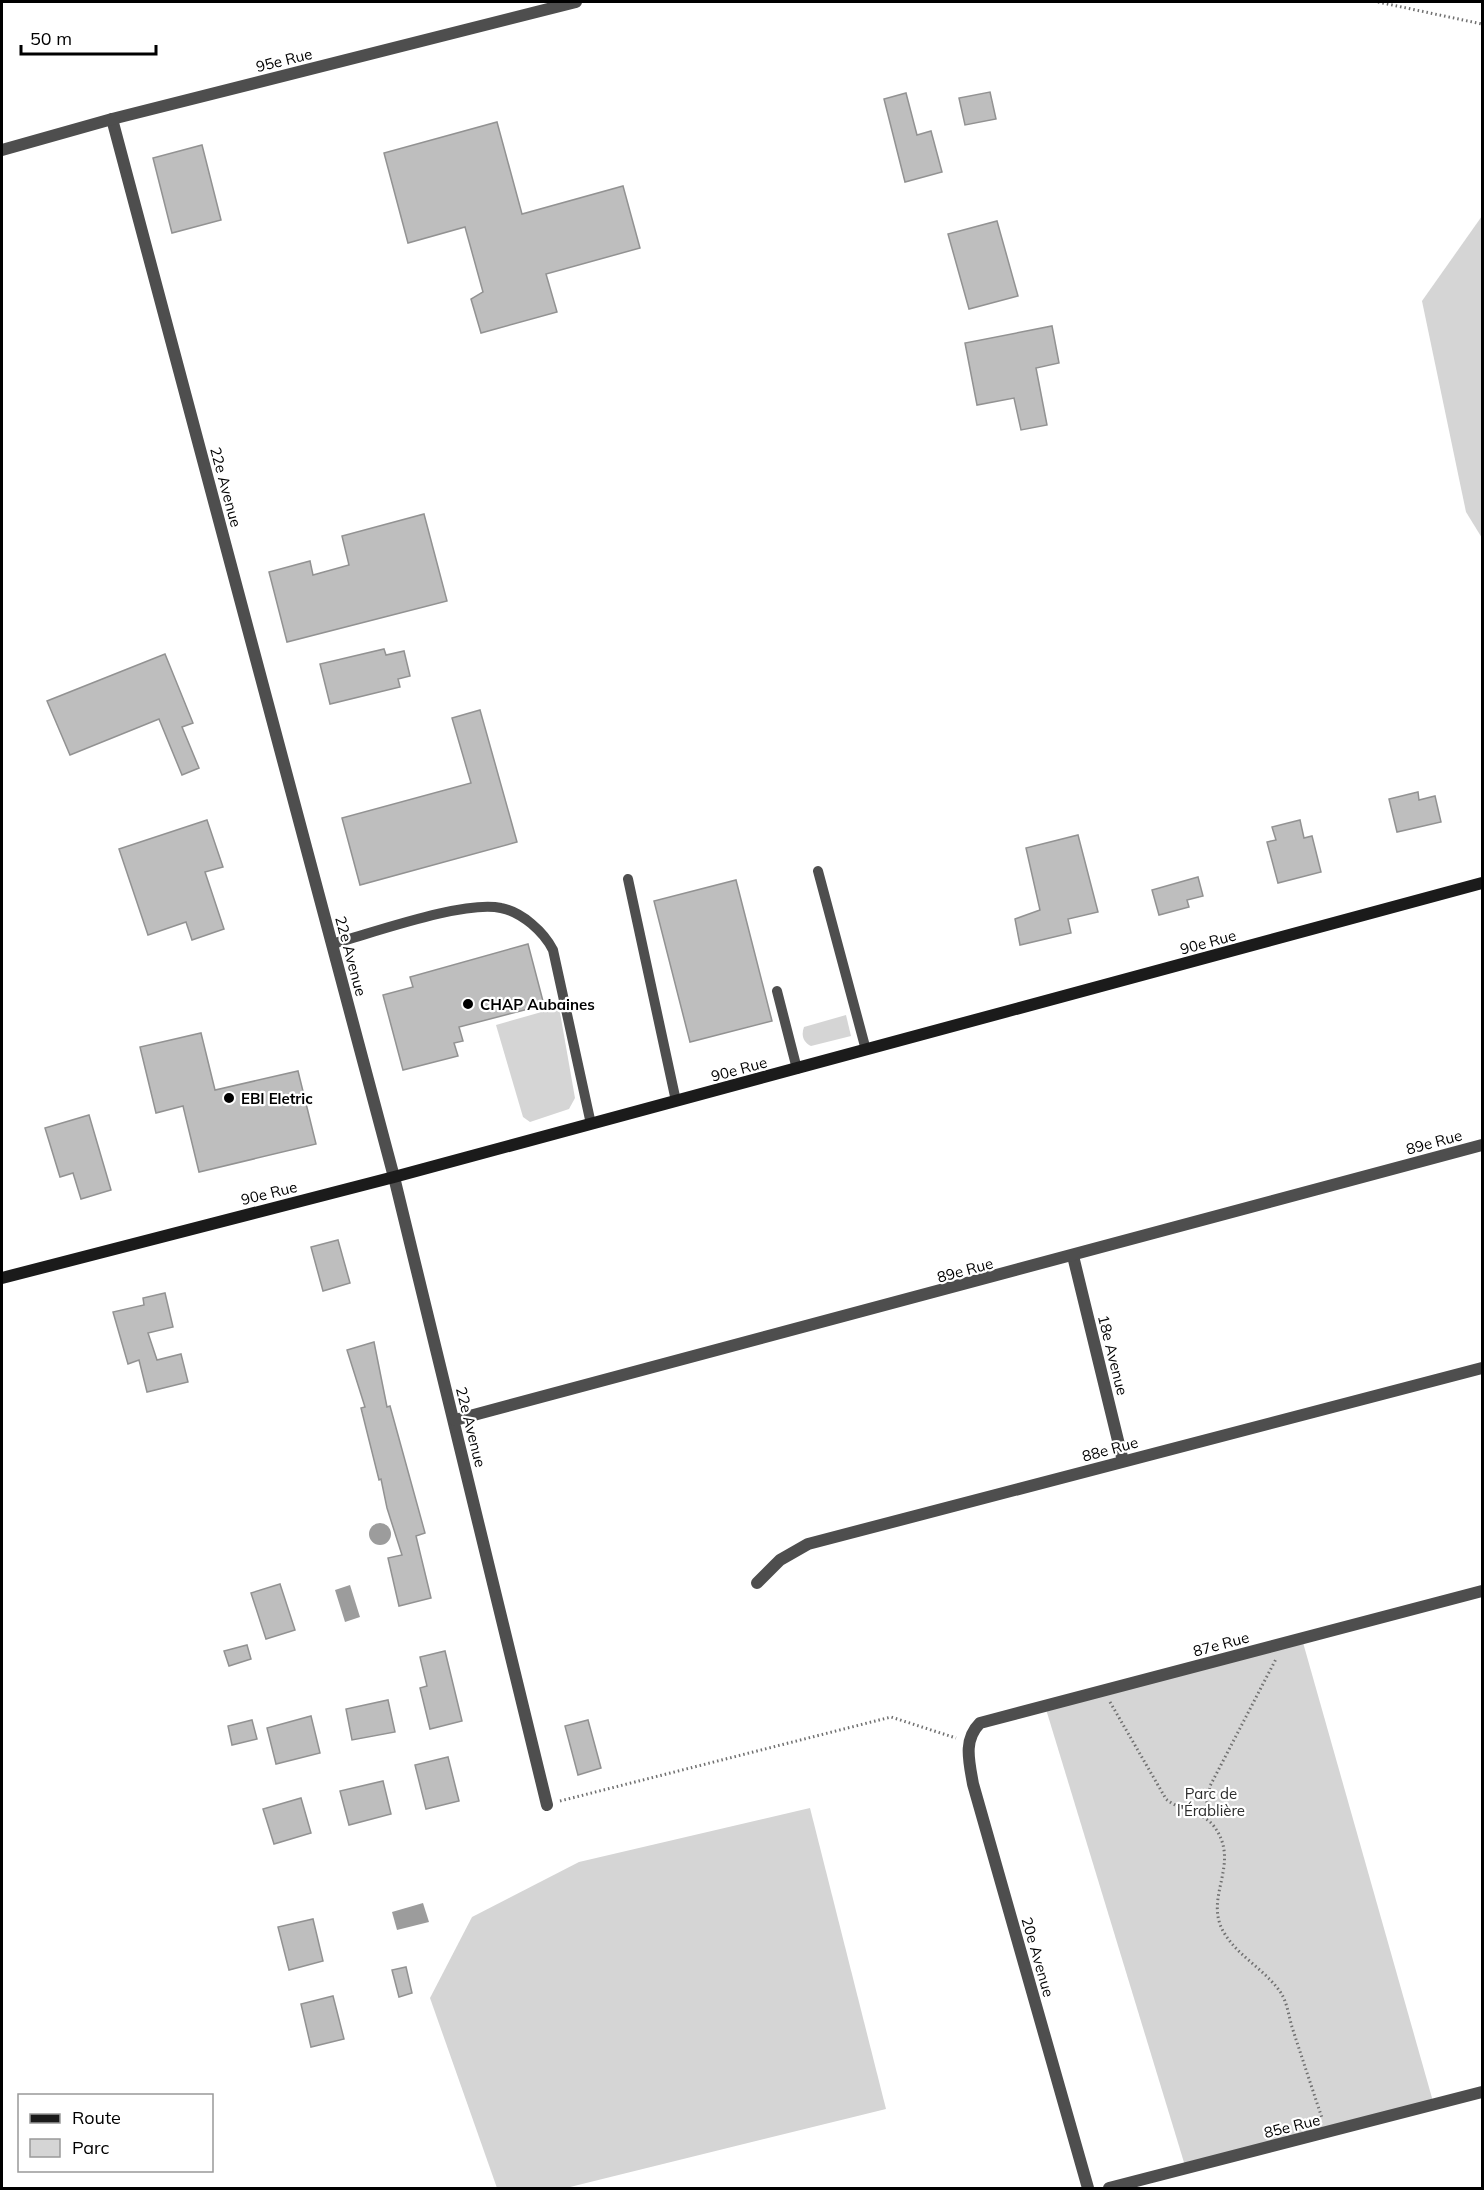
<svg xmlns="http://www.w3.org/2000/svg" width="1484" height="2190" font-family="Mulish,sans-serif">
  <rect width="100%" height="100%" fill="#fff"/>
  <!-- green -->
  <g fill="#d5d5d5">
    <polygon points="1482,216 1482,538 1466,512 1422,301"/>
    <polygon points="559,1007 575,1098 569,1109 530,1122 523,1117 496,1025"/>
    <path d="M846 1015 851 1036 811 1046C803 1042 801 1035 804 1027Z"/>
    <polygon points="1302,1639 1434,2105 1186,2169 1045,1706"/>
    <polygon points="810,1808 886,2109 566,2188 497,2188 430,1998 472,1917 579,1862"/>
  </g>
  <!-- water -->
  <g fill="#9c9c9c">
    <circle cx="380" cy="1534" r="11"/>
    <polygon points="350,1585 360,1617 345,1622 335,1590"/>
    <polygon points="423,1903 429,1922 397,1930 392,1912"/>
  </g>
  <!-- building -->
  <g fill="#bebebe" stroke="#929292" stroke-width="1.5">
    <polygon points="990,92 996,119 965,125 959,98"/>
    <polygon points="906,93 917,135 931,131 942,172 905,182 884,99"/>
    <polygon points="497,122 522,214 623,186 640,248 546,274 557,312 481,333 471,299 483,292 465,227 408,243 384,153"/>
    <polygon points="202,145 221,220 172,233 153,158"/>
    <polygon points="997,221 1018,296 969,309 948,234"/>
    <polygon points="1052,326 1059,363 1036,368 1047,425 1021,430 1014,398 977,405 965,343"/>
    <polygon points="424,514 447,601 287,642 269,572 310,561 313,575 349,565 342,536"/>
    <polygon points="384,649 386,655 404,651 410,676 398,679 400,687 330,704 320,664"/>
    <polygon points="165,654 193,723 182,727 199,768 182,775 159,719 70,755 47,701"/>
    <polygon points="480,710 517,842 360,885 342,818 471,783 452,718"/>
    <polygon points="1418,792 1419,800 1435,796 1441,822 1397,832 1389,799"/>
    <polygon points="207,820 223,867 205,872 224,929 192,940 186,922 148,935 119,849"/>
    <polygon points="1300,820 1304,838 1312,836 1321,872 1278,883 1267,842 1276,840 1272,827"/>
    <polygon points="1078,835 1098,912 1068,919 1071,933 1020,945 1015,919 1040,910 1026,848"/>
    <polygon points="1198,877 1203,896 1187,900 1189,907 1159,915 1152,890"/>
    <polygon points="736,880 772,1021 690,1042 654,901"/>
    <polygon points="528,944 544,1005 459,1027 463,1041 454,1043 458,1056 403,1070 383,995 413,987 410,977"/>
    <polygon points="201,1033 215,1090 298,1071 316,1144 199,1172 183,1106 156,1113 140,1047"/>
    <polygon points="89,1115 111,1190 81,1199 73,1173 60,1177 45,1128"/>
    <polygon points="338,1240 350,1283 323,1291 311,1247"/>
    <polygon points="165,1293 173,1327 148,1333 157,1360 181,1354 188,1382 147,1392 139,1360 128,1364 113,1312 144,1305 143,1298"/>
    <polygon points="374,1342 387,1407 390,1406 425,1533 416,1536 431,1598 399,1606 388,1558 402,1555 387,1508 381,1479 379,1480 361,1408 365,1407 347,1350"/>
    <polygon points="280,1584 295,1630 266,1639 251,1593"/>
    <polygon points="247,1645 251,1659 229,1666 224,1651"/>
    <polygon points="445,1651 462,1721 430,1729 420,1688 427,1686 420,1657"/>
    <polygon points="388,1700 395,1732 352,1740 346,1709"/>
    <polygon points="311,1716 320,1753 276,1764 267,1728"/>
    <polygon points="252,1720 257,1739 232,1745 228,1726"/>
    <polygon points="588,1720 601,1768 578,1775 565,1726"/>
    <polygon points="448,1757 459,1801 426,1809 415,1765"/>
    <polygon points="383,1781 391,1814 349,1825 340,1791"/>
    <polygon points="301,1798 311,1833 274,1844 263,1809"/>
    <polygon points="313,1919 323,1961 289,1970 278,1927"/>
    <polygon points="406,1967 412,1993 399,1997 392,1970"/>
    <polygon points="333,1996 344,2039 311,2047 301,2004"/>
  </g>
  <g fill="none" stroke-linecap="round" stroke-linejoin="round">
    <!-- path -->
    <g stroke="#707070" stroke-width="3" stroke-dasharray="1.5 3" stroke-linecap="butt">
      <polyline points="1378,2 1482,24"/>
      <path d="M1110 1702 1166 1799C1180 1811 1201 1811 1213 1825 1242 1862 1205 1894 1222 1929 1235 1955 1265 1969 1281 1993 1287 2002 1289 2017 1292 2027 1302 2058 1312 2088 1322 2118"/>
      <polyline points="560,1801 891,1717 956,1738"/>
      <polyline points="1204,1816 1210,1786 1276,1659"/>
    </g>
    <!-- lane -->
    <g stroke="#4e4e4e" stroke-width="10">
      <polyline points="818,871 866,1050"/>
      <polyline points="628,879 676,1101"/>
      <path d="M332 944C373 933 464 900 501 908 522 912 544 932 553 950L591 1124"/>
      <polyline points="777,991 797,1069"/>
    </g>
    <!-- street -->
    <g stroke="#4e4e4e" stroke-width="12">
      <polyline points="112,119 394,1177 547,1805"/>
      <polyline points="2,150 112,119 576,2"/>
      <polyline points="1073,1256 1123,1461"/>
      <polyline points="455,1420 1482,1145"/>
      <polyline points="757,1583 780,1560 808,1544 1482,1368"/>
      <path d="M1088 2188 973 1784C969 1761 963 1740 980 1723L1482 1591"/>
      <polyline points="1109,2188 1482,2092"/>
    </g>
    <!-- secondary -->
    <polyline stroke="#1b1b1b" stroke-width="12" points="2,1278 394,1177 1482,883"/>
  </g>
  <!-- markers -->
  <g fill="#000" stroke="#fff" stroke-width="2">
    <circle cx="468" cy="1004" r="6"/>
    <circle cx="229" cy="1098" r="6"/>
  </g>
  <g text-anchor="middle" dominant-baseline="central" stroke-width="4.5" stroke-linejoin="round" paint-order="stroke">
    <!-- street labels -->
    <g font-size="15" fill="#000" stroke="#fff">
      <text transform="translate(284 60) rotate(-14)">95e Rue</text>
      <text transform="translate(226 487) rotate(75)">22e Avenue</text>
      <text transform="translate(1208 942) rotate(-15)">90e Rue</text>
      <text transform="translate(351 956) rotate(75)">22e Avenue</text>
      <text transform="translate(739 1069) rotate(-15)">90e Rue</text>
      <text transform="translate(1434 1142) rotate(-15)">89e Rue</text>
      <text transform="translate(269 1193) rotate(-14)">90e Rue</text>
      <text transform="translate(965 1270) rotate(-15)">89e Rue</text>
      <text transform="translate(1113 1355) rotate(76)">18e Avenue</text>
      <text transform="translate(471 1427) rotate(76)">22e Avenue</text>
      <text transform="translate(1110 1449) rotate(-15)">88e Rue</text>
      <text transform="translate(1221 1644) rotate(-15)">87e Rue</text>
      <text transform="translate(1038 1957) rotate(74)">20e Avenue</text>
      <text transform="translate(1292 2126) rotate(-14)">85e Rue</text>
    </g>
    <!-- poi labels -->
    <g font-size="15" font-weight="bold" fill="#000" stroke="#fff" text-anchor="start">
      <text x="480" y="1004">CHAP Aubaines</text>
      <text x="241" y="1098">EBI Eletric</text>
    </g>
    <!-- park labels -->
    <g font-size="15" fill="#2c2c2c" stroke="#fff">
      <text x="1211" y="1793">Parc de<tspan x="1211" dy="17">l'Érablière</tspan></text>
    </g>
  </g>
  <!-- border -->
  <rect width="1484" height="2190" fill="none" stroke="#000000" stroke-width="6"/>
  <!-- legend -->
  <rect x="18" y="2094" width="195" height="78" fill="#ffffff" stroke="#999999" stroke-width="1.5"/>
  <rect x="30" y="2114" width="30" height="9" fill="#1b1b1b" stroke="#999999" stroke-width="1.5"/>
  <text x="72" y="2124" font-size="18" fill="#000000">Route</text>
  <rect x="30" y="2139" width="30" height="18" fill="#d5d5d5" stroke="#999999" stroke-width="1.5"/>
  <text x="72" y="2154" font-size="18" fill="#000000">Parc</text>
  <!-- scale -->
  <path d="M21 45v9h135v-9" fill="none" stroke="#000000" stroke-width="3"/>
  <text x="30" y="45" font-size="18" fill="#000000" stroke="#ffffff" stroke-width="4.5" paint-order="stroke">50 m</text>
</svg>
